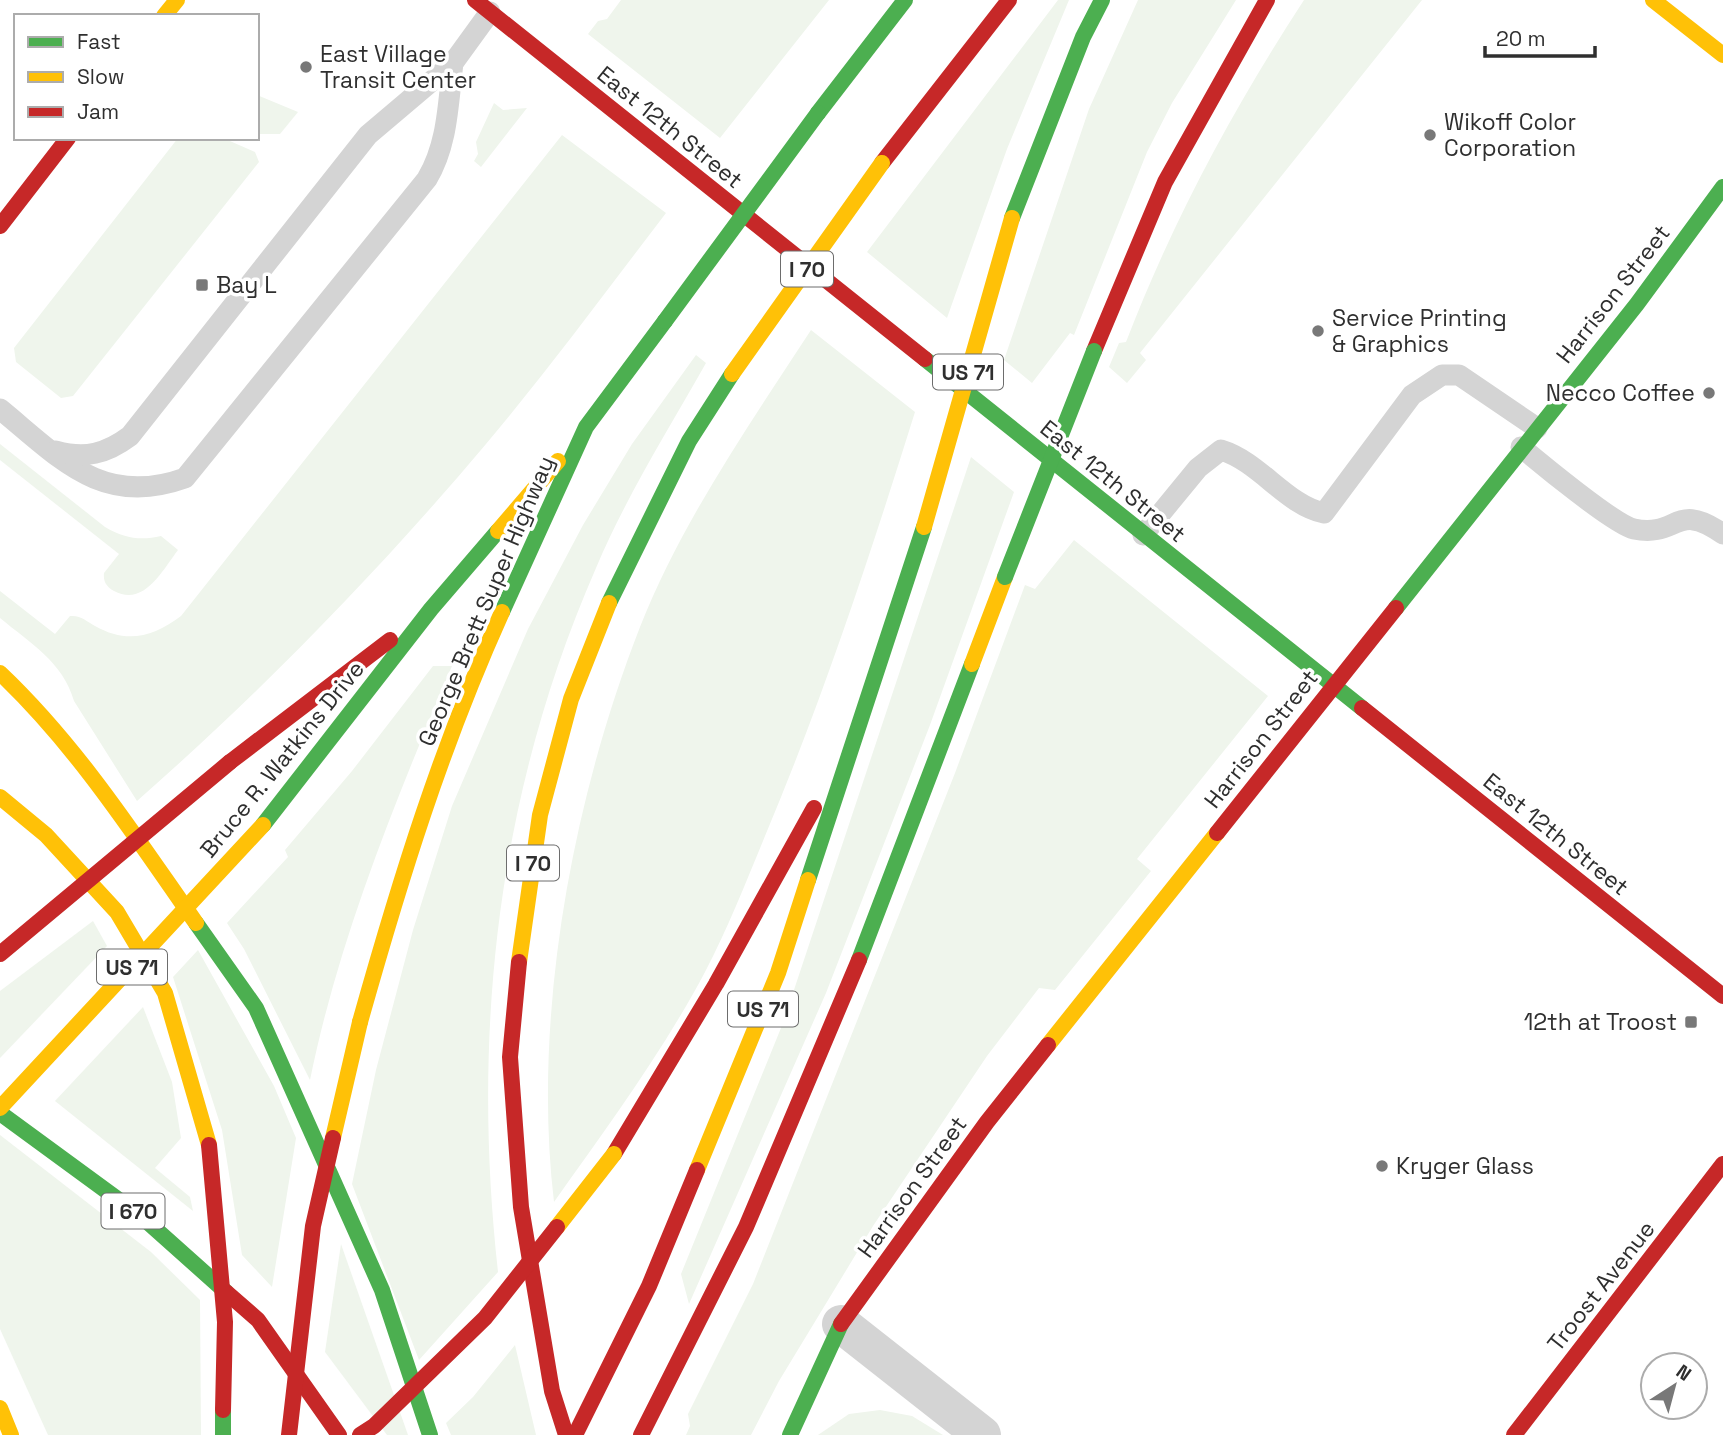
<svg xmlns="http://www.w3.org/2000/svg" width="1723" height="1435" font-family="'Space Grotesk',sans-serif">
  <rect width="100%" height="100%" fill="#fff"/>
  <!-- green -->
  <g fill="#eff5ec">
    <polygon points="621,0 829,0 720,138 588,34 598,21 607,19"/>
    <polygon points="1058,0 1069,0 1007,149 947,318 867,252"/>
    <polygon points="1138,0 1236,0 1172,103 1147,152 1074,335 1070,333 1032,383 1004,360 1089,109"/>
    <path d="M1304 0H1422L1140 353 1146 360 1127 383 1109 367 1119 343 1126 342C1173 220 1233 109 1304 0Z"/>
    <polygon points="257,95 298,112 280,134 257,134"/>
    <polygon points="494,103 503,110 527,108 481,167 474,161 478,154 476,142"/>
    <path d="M562 135 666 213C607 290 549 369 486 444 379 571 262 691 137 801L74 701C63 662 30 643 0 618V591L55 634 70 616C81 615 86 621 95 626 127 644 153 637 181 616Z"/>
    <polygon points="178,138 223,138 255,152 259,162 73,396 61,398 16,362 14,348"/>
    <path d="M811 330 915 412C870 556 823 698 765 836 746 882 728 928 705 972 662 1053 607 1127 554 1202 532 1017 572 801 640 627 682 521 749 425 811 330Z"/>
    <path d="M696 355 706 363C668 430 626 497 596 568 498 792 471 1029 498 1272L419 1360 352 1184 376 1070 413 930 452 806 528 629 583 525 632 444Z"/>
    <path d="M0 444 105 527C124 538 140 541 161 536L178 550C162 571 144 607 114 591 107 587 103 582 104 573L119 554 0 460Z"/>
    <polygon points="971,457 1014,492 930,725 826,993 689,1304 681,1274 783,1023"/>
    <polygon points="1074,540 1268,696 1137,859 1151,871 1055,990 1039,988 987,1056 873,1226 779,1381 751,1435 686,1435 690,1426 688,1414 753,1284 955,773 1025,585 1035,589"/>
    <path d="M433 666H452C396 800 339 937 310 1080L244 949 227 923 288 857 285 850 352 771Z"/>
    <polygon points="93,921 107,946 0,1058 0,991"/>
    <polygon points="198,950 274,1086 296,1138 272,1287 242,1255 222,1130 173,977"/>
    <polygon points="143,1007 172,1082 181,1138 155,1168 190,1197 193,1211 55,1101"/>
    <polygon points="0,1135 151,1252 200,1300 201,1435 48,1435 0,1329"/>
    <polygon points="341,1244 408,1435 387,1435 325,1352"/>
    <polygon points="515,1345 536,1435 451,1435 446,1423 473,1397"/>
    <polygon points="880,1410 912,1416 943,1435 818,1435 849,1414"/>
  </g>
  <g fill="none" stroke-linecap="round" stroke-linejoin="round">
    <!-- lane -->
    <g stroke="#d4d4d4" stroke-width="21">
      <path d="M0 409C60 458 102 508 185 478L427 179C448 144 448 103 453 63"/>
      <path d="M1521 447C1540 463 1615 525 1634 529 1679 538 1675 500 1723 534"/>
      <path d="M56 451C85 459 106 454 130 436L368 135 453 63 490 12"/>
      <path d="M1143 535 1198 468 1221 450C1260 462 1286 505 1324 513L1412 395 1442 375H1459L1537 428"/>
    </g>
    <!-- street -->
    <polyline stroke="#d4d4d4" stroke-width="38" points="841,1324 982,1435"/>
    <!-- fast -->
    <g stroke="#4caf50" stroke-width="16">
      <polyline points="818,113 905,0"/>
      <polyline points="1012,218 1083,37 1102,0"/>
      <polyline points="925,359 1362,708"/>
      <polyline points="609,603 689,441 732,374"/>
      <polyline points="1396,608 1637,304 1723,187"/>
      <polyline points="502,612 586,427 665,321"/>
      <polyline points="263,825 431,609 498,531"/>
      <polyline points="808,880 924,527"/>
      <polyline points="196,923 256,1008 382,1290 430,1435"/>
      <polyline points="859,960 972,664"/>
      <polyline points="0,1113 142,1217 226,1292"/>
      <polyline points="223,1410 223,1435"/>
      <polyline points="790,1435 841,1324"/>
    </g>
    <!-- slow -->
    <g stroke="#ffc107" stroke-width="16">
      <polyline points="1653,0 1723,55"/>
      <polyline points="164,16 177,0"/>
      <polyline points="498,531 558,461"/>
      <polyline points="972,664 1005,577"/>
      <path d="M0 673C77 746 135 836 196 923"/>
      <polyline points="0,797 46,835 117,912 165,993 209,1145"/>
      <polyline points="519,962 540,815 571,699 609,603"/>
      <path d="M360 1022C400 880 441 747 502 612"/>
      <polyline points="1048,1045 1217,833"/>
      <polyline points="697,1170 778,973 808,880"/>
      <polyline points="0,1408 11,1435"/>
    </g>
    <!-- jam -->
    <g stroke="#c62828" stroke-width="16">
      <polyline points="475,0 925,359"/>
      <polyline points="882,163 1009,0"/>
      <polyline points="0,226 68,138"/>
      <polyline points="1094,351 1165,182 1267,0"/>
      <polyline points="1362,708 1723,996"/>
      <polyline points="230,762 390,640"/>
      <polyline points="1217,833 1396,608"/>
      <polyline points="519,962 510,1057 521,1207 552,1391 566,1435"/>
      <polyline points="614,1154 716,984 814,808"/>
      <polyline points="226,1292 258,1320 339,1435"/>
      <polyline points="841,1324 987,1122 1048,1045"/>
      <polyline points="575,1435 649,1286 697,1170"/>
      <polyline points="641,1435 746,1227 859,960"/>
      <polyline points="1514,1435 1723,1164"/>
    </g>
    <!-- fast-bridge -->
    <g stroke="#4caf50" stroke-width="16">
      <polyline points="665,321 818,113"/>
      <polyline points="1005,577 1094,351"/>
    </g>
    <!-- slow-bridge -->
    <g stroke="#ffc107" stroke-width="16">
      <polyline points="732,374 882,163"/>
      <polyline points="924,527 1012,218"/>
      <polyline points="0,1108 263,825"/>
      <polyline points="333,1138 360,1022"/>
      <polyline points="557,1227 614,1154"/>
    </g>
    <!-- jam-bridge -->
    <g stroke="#c62828" stroke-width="16">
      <polyline points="0,954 230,762"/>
      <polyline points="209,1145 225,1322 223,1410"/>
      <polyline points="289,1435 313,1226 333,1138"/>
      <polyline points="360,1435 374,1426 485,1318 557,1227"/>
    </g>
  </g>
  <!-- markers -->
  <g fill="#787878" stroke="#fff" stroke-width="2.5">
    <circle cx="306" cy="67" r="7"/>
    <circle cx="1430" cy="135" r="7"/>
    <rect x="195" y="278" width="14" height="14" rx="3.5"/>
    <circle cx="1318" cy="331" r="7"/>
    <circle cx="1709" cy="393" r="7"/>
    <rect x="1684" y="1015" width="14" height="14" rx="3.5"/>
    <circle cx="1382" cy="1166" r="7"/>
  </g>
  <g text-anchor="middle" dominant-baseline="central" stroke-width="7" stroke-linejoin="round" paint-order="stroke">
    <!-- shield labels -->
    <g fill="#fff" stroke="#6d6d6d" stroke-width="2">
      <rect x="781" y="251.5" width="52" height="35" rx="5"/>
      <rect x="933" y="354.5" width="70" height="35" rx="5"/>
      <rect x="507" y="845.5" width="52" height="35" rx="5"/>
      <rect x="97" y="949.5" width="70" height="35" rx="5"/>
      <rect x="728" y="991.5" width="70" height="35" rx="5"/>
      <rect x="101.5" y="1193.5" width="63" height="35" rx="5"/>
    </g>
    <g font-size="21" font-weight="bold" fill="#2f2f2f">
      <text x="807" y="269">I 70</text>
      <text x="968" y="372">US 71</text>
      <text x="533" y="863">I 70</text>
      <text x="132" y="967">US 71</text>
      <text x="763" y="1009">US 71</text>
      <text x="133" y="1211">I 670</text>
    </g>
    <!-- poi labels -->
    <g font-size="23" fill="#2f2f2f" stroke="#fff" text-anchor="start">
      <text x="320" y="54">East Village<tspan x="320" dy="26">Transit Center</tspan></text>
      <text x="1444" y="122">Wikoff Color<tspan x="1444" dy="26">Corporation</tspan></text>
      <text x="216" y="285">Bay L</text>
      <text x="1332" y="318">Service Printing<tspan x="1332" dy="26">&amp; Graphics</tspan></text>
      <text x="1695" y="393" text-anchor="end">Necco Coffee</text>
      <text x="1677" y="1022" text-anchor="end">12th at Troost</text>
      <text x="1396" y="1166">Kryger Glass</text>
    </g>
    <!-- street labels -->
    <g font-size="23" fill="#2f2f2f" stroke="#fff">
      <text transform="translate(670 127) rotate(39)">East 12th Street</text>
      <text transform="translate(1613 294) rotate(-52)">Harrison Street</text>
      <text transform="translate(1113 481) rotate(39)">East 12th Street</text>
      <text transform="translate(486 601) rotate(-67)">George Brett Super Highway</text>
      <text transform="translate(1261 739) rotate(-52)">Harrison Street</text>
      <text transform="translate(282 759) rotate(-51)">Bruce R. Watkins Drive</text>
      <text transform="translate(1556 834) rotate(39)">East 12th Street</text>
      <text transform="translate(912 1187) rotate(-54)">Harrison Street</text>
      <text transform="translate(1601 1286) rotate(-52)">Troost Avenue</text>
    </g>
  </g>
  <!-- legend -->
  <rect x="14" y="14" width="245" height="126" fill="#ffffff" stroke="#acacac" stroke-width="2"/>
  <rect x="28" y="37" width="35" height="10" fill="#4caf50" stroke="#acacac" stroke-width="2"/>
  <text x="77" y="49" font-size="21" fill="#2f2f2f">Fast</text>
  <rect x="28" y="72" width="35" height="10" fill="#ffc107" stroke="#acacac" stroke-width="2"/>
  <text x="77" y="84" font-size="21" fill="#2f2f2f">Slow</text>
  <rect x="28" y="107" width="35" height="10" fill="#c62828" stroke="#acacac" stroke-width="2"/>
  <text x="77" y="119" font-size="21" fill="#2f2f2f">Jam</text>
  <!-- north arrow -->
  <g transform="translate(1674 1386) rotate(36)"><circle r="33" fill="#ffffff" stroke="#acacac" stroke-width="2"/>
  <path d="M0-5L12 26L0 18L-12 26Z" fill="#787878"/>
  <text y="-10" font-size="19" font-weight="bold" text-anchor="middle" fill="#2f2f2f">N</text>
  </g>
  <!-- scale -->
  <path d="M1485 46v10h110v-10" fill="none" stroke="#2f2f2f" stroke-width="3.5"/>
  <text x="1496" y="46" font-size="21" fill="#2f2f2f" stroke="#ffffff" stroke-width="5" paint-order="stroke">20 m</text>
</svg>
